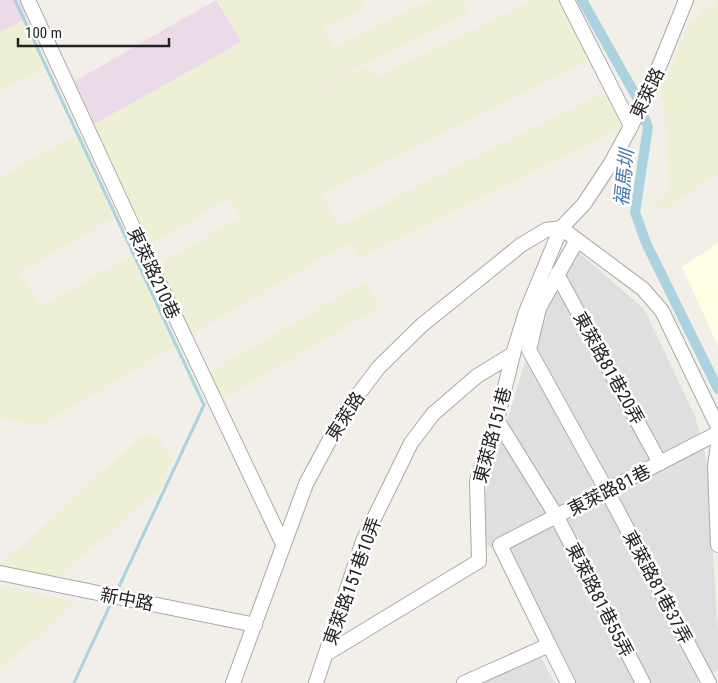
<svg xmlns="http://www.w3.org/2000/svg" width="718" height="683" font-family="'Roboto Condensed','Noto Sans TC',sans-serif">
  <rect width="100%" height="100%" fill="#f2efe9"/>
  <g fill="#e0dfdf">
    <polygon points="576,250 644,309 695,416 707,462 718,631 718,669 696,683 571,683 503,551 484,545 485,493 550,280"/>
    <polygon points="541,657 555,683 470,683"/>
  </g>
  <g fill="#ebdbe8">
    <polygon points="0,0 21,0 28,17 0,33"/>
    <polygon points="216,0 242,42 93,125 73,82"/>
  </g>
  <polygon fill="#ffffe5" points="718,243 718,346 682,267"/>
  <g fill="#eef0d5">
    <polygon points="218,0 362,0 365,9 324,28 334,47 432,0 463,0 469,13 300,96 368,66 376,77 535,0 560,0 592,59 321,194 340,226 608,91 615,99 609,103 612,111 618,108 621,122 613,132 360,258 349,243 190,335 159,264 241,217 230,198 150,245 93,125 241,42"/>
    <polygon points="714,0 718,0 718,173 661,212 656,204 670,190 663,97 659,95 691,19 696,21 703,10 716,4"/>
    <polygon points="28,17 44,62 41,71 0,91 0,33"/>
    <polygon points="77,134 117,216 19,273 41,306 133,255 175,346 41,425 0,419 0,177"/>
    <polygon points="366,281 380,307 221,400 207,374"/>
    <polygon points="144,434 156,435 174,459 165,475 169,482 55,580 0,569 0,565"/>
    <polygon points="0,585 77,602 0,669"/>
  </g>
  <g fill="none" stroke-linecap="round" stroke-linejoin="round">
    <g stroke="#aad3df" stroke-width="3">
      <polyline points="15,0 204,405 116,593"/>
      <polyline points="74,683 112,601"/>
    </g>
    <polyline stroke="#aad3df" stroke-width="10" points="582,0 636,96 648,127 635,212 646,243 718,389"/>
    <g stroke="#a9a9a9" stroke-width="16">
      <g id="minor">
        <polyline points="28,0 144,251 283,544"/>
        <polyline points="567,0 631,126"/>
        <polyline points="561,228 643,289 662,311 718,427"/>
        <polyline points="577,240 539,308 529,350 607,491 709,683"/>
        <polyline points="557,274 660,463"/>
        <polyline points="497,420 557,517 643,683"/>
        <polyline points="718,445 715,466 718,545"/>
        <polyline points="0,573 255,625"/>
        <polyline points="549,645 500,545 718,433"/>
        <polyline points="326,654 479,561 477,481 497,420 513,354 526,312 561,228"/>
        <polyline points="233,683 306,484 344,413 379,367 422,325 521,245 546,230 561,228 584,204 611,163 631,126 661,62 686,0"/>
        <polyline points="316,683 363,541 411,443 433,414 477,376 513,354"/>
        <polyline points="464,683 549,645 568,683"/>
      </g>
    </g>
    <use href="#minor" stroke="#fff" stroke-width="14"/>
  </g>
  <g text-anchor="middle" dominant-baseline="central" stroke-width="5" stroke-linejoin="round" paint-order="stroke">
    <g font-size="18" fill="#222" stroke="#fff">
      <text transform="translate(647 93) rotate(-64)">東萊路</text>
      <text transform="translate(154 273) rotate(65)">東萊路210巷</text>
      <text transform="translate(609 368) rotate(61)">東萊路81巷20弄</text>
      <text transform="translate(345 416) rotate(-57)">東萊路</text>
      <text transform="translate(492 435) rotate(-75)">東萊路151巷</text>
      <text transform="translate(609 490) rotate(-27)">東萊路81巷</text>
      <text transform="translate(352 581) rotate(-70)">東萊路151巷10弄</text>
      <text transform="translate(658 587) rotate(62)">東萊路81巷37弄</text>
      <text transform="translate(127 599) rotate(11)">新中路</text>
      <text transform="translate(600 600) rotate(63)">東萊路81巷55弄</text>
    </g>
    <g font-size="19" font-style="italic" fill="#4a7aab" stroke="#fff">
      <text transform="translate(624 178) rotate(-84)">福馬圳</text>
    </g>
  </g>
  <path d="M18 38v8h151v-8" fill="none" stroke="#222222" stroke-width="2.5"/>
  <text x="25" y="38" font-size="15" fill="#222222" stroke="#ffffff" stroke-width="4" paint-order="stroke">100 m</text>
</svg>
